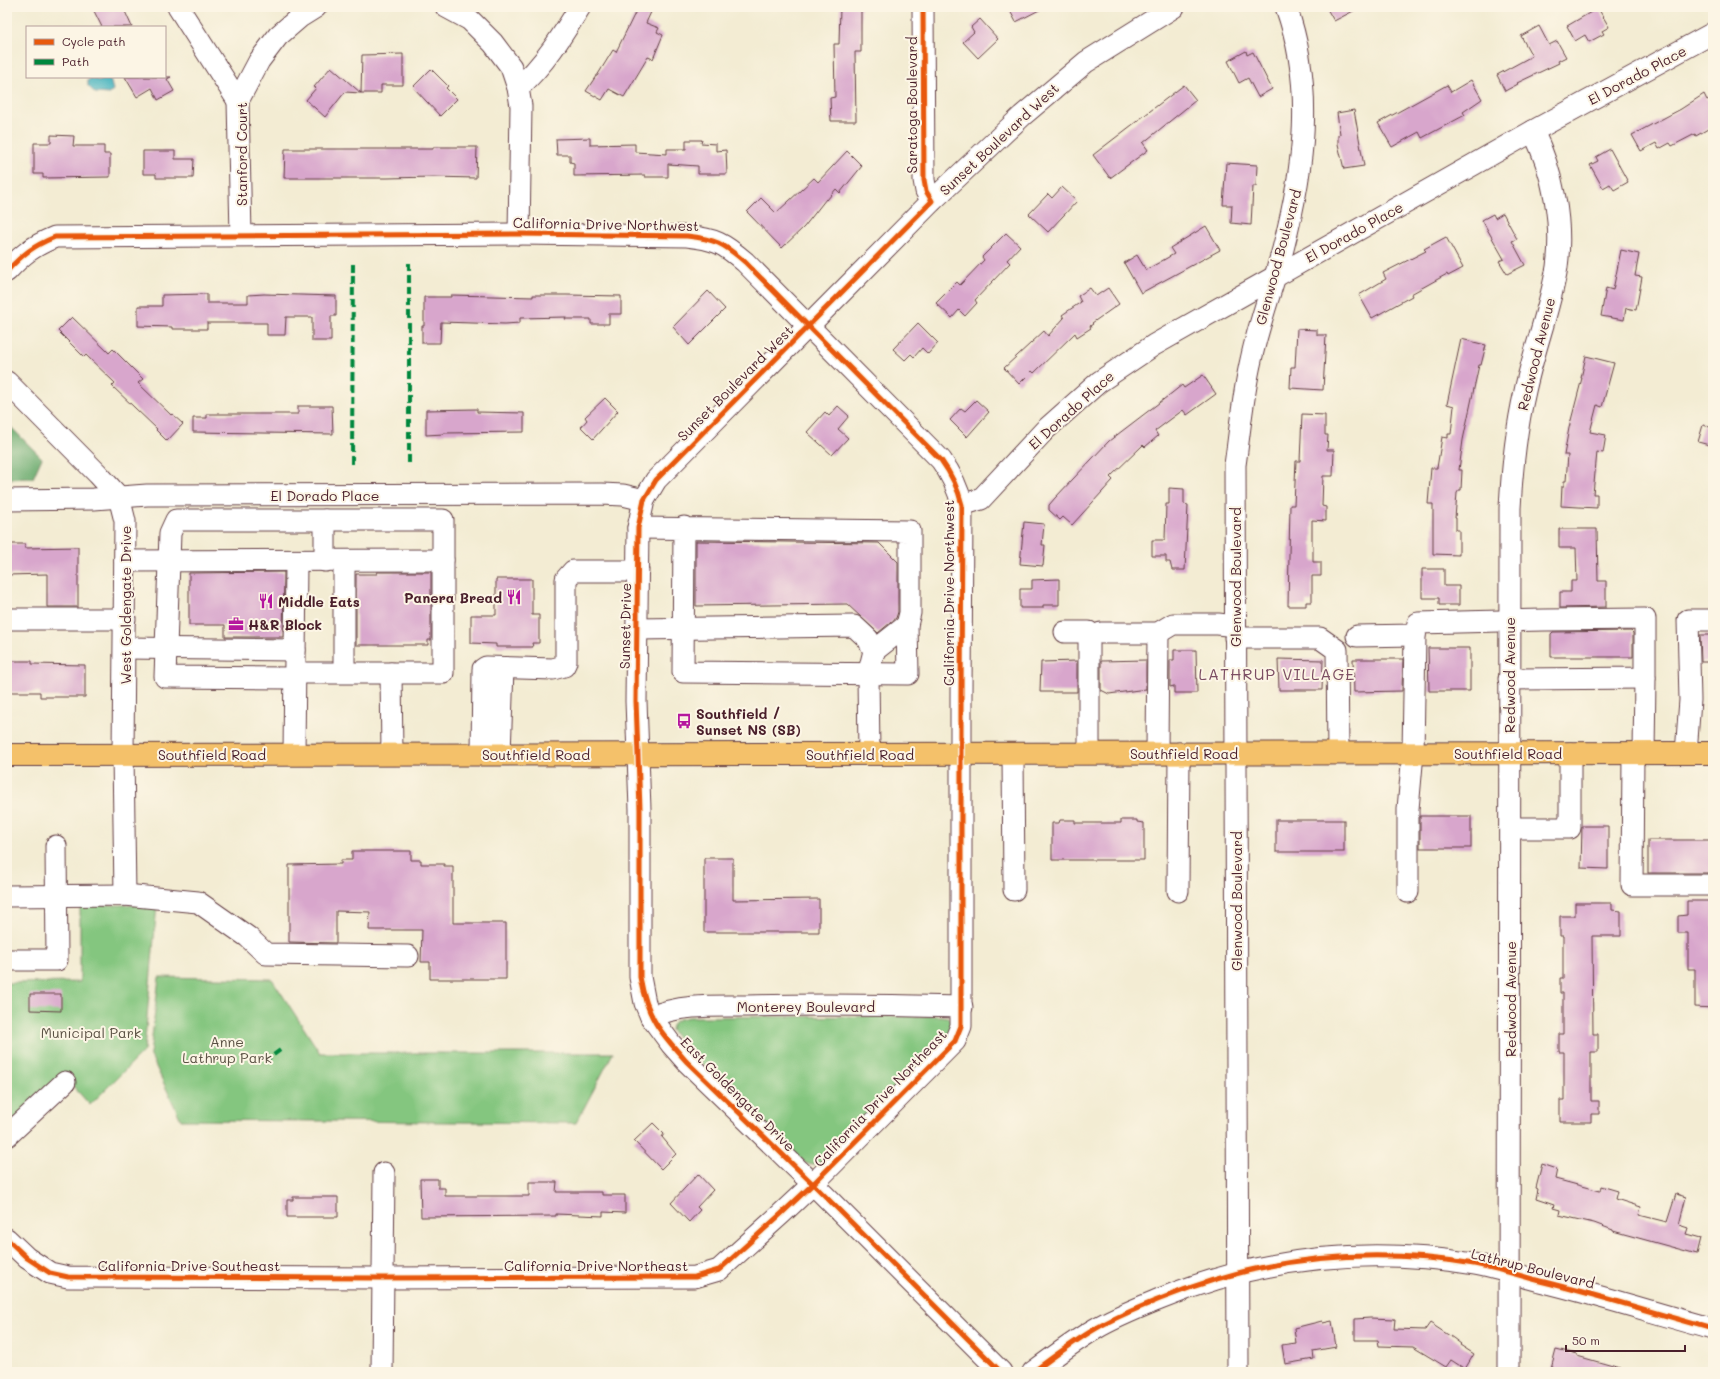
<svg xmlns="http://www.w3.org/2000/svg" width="1720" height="1379" font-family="Mali,sans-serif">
  <rect width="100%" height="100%" fill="#fcf5e5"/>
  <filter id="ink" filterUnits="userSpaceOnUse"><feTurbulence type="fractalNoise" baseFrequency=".025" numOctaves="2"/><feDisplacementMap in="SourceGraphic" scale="8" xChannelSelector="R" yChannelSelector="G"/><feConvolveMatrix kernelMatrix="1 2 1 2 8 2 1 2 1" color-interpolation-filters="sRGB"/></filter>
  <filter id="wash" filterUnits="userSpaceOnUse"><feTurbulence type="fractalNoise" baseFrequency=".012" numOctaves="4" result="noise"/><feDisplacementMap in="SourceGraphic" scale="16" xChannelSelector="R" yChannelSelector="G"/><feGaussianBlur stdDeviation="0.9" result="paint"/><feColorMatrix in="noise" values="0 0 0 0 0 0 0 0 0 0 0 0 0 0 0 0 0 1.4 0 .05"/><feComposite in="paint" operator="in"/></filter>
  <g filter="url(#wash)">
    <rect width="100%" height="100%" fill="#f3ecd3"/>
    <g fill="#84c67f" stroke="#677255">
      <polygon points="80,905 157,905 144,1051 90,1105 63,1075 7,1127 7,983 80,982"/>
      <polygon points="159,977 272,979 320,1053 613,1053 576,1123 181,1120 150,1054"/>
      <path d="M941 1016 948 1017 952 1020V1031L823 1162 811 1165 805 1163 728 1092 671 1030C672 1019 680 1019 689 1017Z"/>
    </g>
    <polygon fill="#6bab6e" stroke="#5a654c" points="7,423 42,458 33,478 7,479"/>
    <polygon fill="#45b3bf" stroke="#486975" points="106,77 110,79 113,90 109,94 95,93 88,86 88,80 91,78 100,81"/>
    <g id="blocks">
      <g fill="#d8a6cc">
        <polygon points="92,7 123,7 132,27 102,27"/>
        <polygon points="638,7 642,7 651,12 646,23 659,28 657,32 663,35 653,59 648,57 624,97 609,89 602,100 586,91 596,76 597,76 613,50 616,52"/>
        <polygon points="840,7 861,7 861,52 855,52 856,121 831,121 830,98 835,97 834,44 839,44"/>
        <polygon points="1008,7 1045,7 1016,22"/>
        <polygon points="1326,7 1361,7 1334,21"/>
        <polygon points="1598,8 1609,27 1602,31 1604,34 1589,42 1585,35 1575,41 1567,26"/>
        <polygon points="980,19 998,39 978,58 963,42 974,32 971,27"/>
        <polygon points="1539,26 1549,45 1557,41 1566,57 1558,61 1559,63 1517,83 1518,84 1505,91 1497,75 1532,56 1521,36"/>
        <polygon points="1246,51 1247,55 1253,52 1272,89 1258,97 1248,78 1239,83 1228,61"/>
        <polygon points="403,54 403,85 381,85 381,93 361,93 362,55"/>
        <polygon points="331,67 361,93 345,92 325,117 306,100 316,88 314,87"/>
        <polygon points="431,69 448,86 446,88 457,99 440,116 413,87"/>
        <polygon points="125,77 171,77 167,79 174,91 158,100 152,88 137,97"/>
        <polygon points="1471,80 1482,99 1463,112 1465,115 1422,138 1419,132 1392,147 1378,123 1447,85 1451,92"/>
        <polygon points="1184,85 1196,100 1143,143 1148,150 1110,178 1093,155"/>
        <polygon points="1704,94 1707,100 1713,97 1713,126 1696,136 1695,134 1672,146 1670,143 1659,149 1656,143 1641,151 1632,135 1681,109"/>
        <polygon points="1354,110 1364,166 1344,169 1338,144 1338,135 1340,134 1337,113"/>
        <polygon points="51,135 74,136 73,146 104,146 104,154 110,154 110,177 43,178 43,174 34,174 34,143 51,143"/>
        <polygon points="590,138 590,145 635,144 635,152 667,154 667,149 686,149 686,140 702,140 701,143 716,144 716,151 726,150 727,174 698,174 698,166 668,164 668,177 645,177 645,175 574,176 574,163 570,162 570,155 557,155 556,139"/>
        <polygon points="433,147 477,147 476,178 433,177 387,178 284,178 285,149 433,149"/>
        <polygon points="1610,149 1628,182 1614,190 1610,184 1603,188 1590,165 1598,161 1596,157"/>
        <polygon points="143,151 175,151 175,159 194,159 193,178 156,178 156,174 143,174"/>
        <polygon points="847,151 862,166 840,193 836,189 827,200 826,199 804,227 782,248 747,212 761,198 776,213 814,178 818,182"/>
        <polygon points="1226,163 1257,165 1256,186 1253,186 1251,225 1231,223 1232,205 1223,205"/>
        <polygon points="1062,187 1077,201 1048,232 1029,214 1048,194 1052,198"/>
        <polygon points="1503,213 1517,239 1512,241 1525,265 1507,274 1499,261 1504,259 1482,220 1493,214 1495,218"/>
        <polygon points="1206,226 1220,250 1141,293 1124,263 1137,255 1146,270 1174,254 1170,248"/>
        <polygon points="1006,233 1020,246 1007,260 1010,263 975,300 977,303 965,316 959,310 952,318 936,303 957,282 960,285 984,260 982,257"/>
        <polygon points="1446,237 1463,268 1448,276 1447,274 1411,294 1412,296 1372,318 1359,295 1386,279 1383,273 1426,251 1424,249"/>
        <polygon points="1621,250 1639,254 1635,276 1642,277 1636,310 1626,308 1624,320 1601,316 1606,288 1613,290"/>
        <polygon points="1090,288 1096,296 1108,288 1119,304 1092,323 1093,324 1090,326 1091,328 1077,337 1075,333 1034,373 1032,371 1019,384 1004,368 1044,331 1048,336 1064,318 1062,315 1081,302 1078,296"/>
        <polygon points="708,291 725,309 689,345 673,327"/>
        <polygon points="207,294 207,303 248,303 248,295 264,294 336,296 336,316 331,316 331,341 312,341 312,317 286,317 285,335 267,335 267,323 207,323 207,329 172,329 172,327 138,326 138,306 162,306 162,295"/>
        <polygon points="451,295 533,297 533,295 567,295 621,296 621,314 609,314 609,324 591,324 591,319 565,319 566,317 520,318 520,323 505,324 441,322 440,343 422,343 422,326 424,326 424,297 451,297"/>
        <polygon points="72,317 109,353 113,349 143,379 138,383 171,415 172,414 183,424 167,441 156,430 157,429 112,386 115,383 86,355 84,357 58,331"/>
        <polygon points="918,323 938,343 928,354 922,348 914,357 911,354 905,360 893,349"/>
        <polygon points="1297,329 1317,330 1317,335 1326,335 1323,390 1290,388 1291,367 1295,367"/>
        <polygon points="1461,339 1486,345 1481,365 1479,365 1463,440 1459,470 1462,470 1461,490 1459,490 1457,493 1455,518 1456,518 1456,530 1459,530 1459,555 1433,554 1433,504 1428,504 1431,468 1437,468 1442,437 1448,438 1448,434 1451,434 1454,406 1447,404"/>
        <polygon points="1586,356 1614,363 1602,407 1597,405 1590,432 1606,435 1603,453 1597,452 1593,494 1597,494 1597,508 1561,506 1562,486 1564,486 1564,481 1566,481 1568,455 1564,455 1569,428 1582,378 1581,378"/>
        <polygon points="1203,375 1216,394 1187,415 1183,410 1155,431 1158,436 1145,447 1143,445 1110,477 1113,480 1072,525 1063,517 1060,520 1049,510 1049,505 1055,498 1109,441 1172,393 1182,385 1184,388"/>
        <polygon points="605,398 618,411 593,439 581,427 587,420 585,417"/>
        <polygon points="976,400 989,412 967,437 950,420 961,408 965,411"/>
        <polygon points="298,406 332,406 333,434 193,432 193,418 207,418 207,414 298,414"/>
        <polygon points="838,406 849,416 838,429 848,438 832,455 807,432 825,412 829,416"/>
        <polygon points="477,409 477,412 524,413 524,432 444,433 444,434 426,435 426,410"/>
        <polygon points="1302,414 1325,415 1325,435 1328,435 1327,450 1334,450 1333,476 1323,476 1322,506 1326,507 1326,521 1312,520 1312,545 1313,545 1313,562 1321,562 1321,576 1312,576 1312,602 1306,602 1306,606 1288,606 1290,505 1294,505 1296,461 1300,461"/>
        <polygon points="1703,425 1713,428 1713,446 1698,442"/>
        <polygon points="1169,488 1184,489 1184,504 1188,505 1185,570 1172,570 1170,562 1166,562 1166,556 1152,556 1152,540 1165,540 1166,504 1169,504"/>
        <polygon points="1024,522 1044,524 1042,545 1045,545 1043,566 1020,564"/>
        <polygon points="1559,529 1597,529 1598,581 1606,581 1606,607 1560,608 1560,592 1571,592 1571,581 1577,581 1576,548 1559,548"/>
        <polygon points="696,541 879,543 898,562 898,612 896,618 878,633 847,604 696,606"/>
        <polygon points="7,544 25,544 25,548 78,547 78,607 47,607 47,574 7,575"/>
        <polygon points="1422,569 1444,569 1444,586 1459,586 1459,605 1439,605 1439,598 1422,598"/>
        <polygon points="284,572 283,637 225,637 225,625 189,625 189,573"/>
        <polygon points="377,572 431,572 431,640 428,640 428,645 356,645 356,574 377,574"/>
        <polygon points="496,579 532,579 532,615 539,615 539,643 532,643 533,647 496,647 496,644 471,643 471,615 496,615"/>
        <polygon points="1059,579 1059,605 1043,605 1043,608 1020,608 1020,589 1032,589 1032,580"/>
        <polygon points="1631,631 1633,633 1633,657 1551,657 1551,634 1553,632"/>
        <polygon points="1700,635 1713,635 1713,662 1701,662"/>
        <polygon points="1428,648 1470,648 1470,691 1429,691"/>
        <polygon points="1174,650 1196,650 1197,693 1174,693 1174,686 1170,687 1170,660 1174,660"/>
        <polygon points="1278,659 1323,660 1322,690 1279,690"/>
        <polygon points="1353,659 1403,659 1402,691 1354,692"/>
        <polygon points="1146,660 1146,689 1109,694 1101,690 1101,661"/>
        <polygon points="7,661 32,661 32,664 85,665 85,697 40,697 40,692 7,692"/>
        <polygon points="1077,661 1077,692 1040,692 1041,662"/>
        <rect x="1420" y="816" width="51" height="32"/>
        <polygon points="1060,820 1075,820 1075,823 1121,823 1121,820 1137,820 1137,822 1144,823 1144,860 1052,860 1052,823 1059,823"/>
        <rect x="1276" y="820" width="68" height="32"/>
        <polygon points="1582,826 1608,826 1608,869 1581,868"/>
        <rect x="1648" y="840" width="65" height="33"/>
        <polygon points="352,851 411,851 411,860 421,860 421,864 444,864 444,866 453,866 453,923 506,923 506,979 430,979 430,962 421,962 422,930 369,930 370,912 336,911 336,943 289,942 289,865 341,864 341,860 352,860"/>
        <polygon points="704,858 733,858 733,900 819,899 819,932 704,932"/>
        <polygon points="1687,901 1713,901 1713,1008 1695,1007 1695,969 1688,969 1688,933 1678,933 1678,916 1687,915"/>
        <polygon points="1575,903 1612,903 1612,910 1621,911 1621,936 1592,936 1593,1034 1598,1034 1598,1052 1591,1052 1591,1101 1599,1101 1599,1114 1591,1114 1591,1122 1560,1122 1560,1100 1564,1100 1564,1052 1559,1052 1559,1034 1563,1034 1563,993 1560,993 1560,978 1563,978 1563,936 1560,936 1560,916 1575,916"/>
        <polygon points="30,994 61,994 61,1011 30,1010"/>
        <polygon points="653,1123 664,1134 662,1137 676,1154 661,1169 634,1141"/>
        <polygon points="1542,1164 1557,1169 1555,1179 1600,1191 1601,1186 1618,1191 1616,1199 1641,1207 1639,1215 1667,1222 1676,1194 1686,1197 1679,1225 1688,1228 1686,1234 1701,1238 1697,1254 1613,1231 1613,1230 1594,1223 1559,1215 1560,1210 1553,1208 1554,1205 1536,1199 1538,1189 1536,1188"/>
        <polygon points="698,1174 713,1190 697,1207 700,1210 689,1222 671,1203"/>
        <polygon points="420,1179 438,1179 438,1188 445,1188 445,1196 529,1196 529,1182 557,1182 556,1192 602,1192 602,1195 625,1195 625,1213 603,1212 603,1216 556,1214 556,1216 421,1217"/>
        <polygon points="293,1197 338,1197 338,1217 287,1217 287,1200 293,1200"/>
        <polygon points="1370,1318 1395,1319 1394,1329 1425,1330 1430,1323 1453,1338 1461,1344 1460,1345 1474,1354 1465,1369 1451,1360 1446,1367 1413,1347 1379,1346 1378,1340 1355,1340 1355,1319"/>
        <polygon points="1322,1321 1323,1323 1332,1321 1336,1347 1313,1351 1314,1359 1285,1364 1282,1345 1296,1343 1294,1328"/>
        <polygon points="1556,1349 1577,1354 1577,1356 1620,1368 1619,1372 1550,1372"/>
      </g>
    </g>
  </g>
  <g filter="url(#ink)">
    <use href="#blocks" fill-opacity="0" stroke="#633e44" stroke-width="1"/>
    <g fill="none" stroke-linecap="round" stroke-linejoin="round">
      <g stroke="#633e44" stroke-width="23">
        <g id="minor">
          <polyline points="178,7 238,101"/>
          <polyline points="446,7 470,20 493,43 511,67 518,88 521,106 519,234"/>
          <polyline points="923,7 924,180 926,191 932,201"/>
          <path d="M518 88C544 65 562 36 580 7"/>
          <polyline points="241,235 238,101 259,61 278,36 300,17 316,7"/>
          <path d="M7 271C23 254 33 246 55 237L519 234 687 236C715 239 723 243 745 262L941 460C952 475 958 488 962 505L961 695V1026L955 1041 813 1184 781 1214 719 1270 695 1277 383 1278 68 1277 50 1273 27 1258 7 1239"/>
          <polyline points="7,382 98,474 119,497 125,521 123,754 125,895"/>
          <polyline points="7,500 94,499 147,495 602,494 623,495 644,500"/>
          <polyline points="962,505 981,499 1045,430 1099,382 1154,345 1533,131 1713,33"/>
          <polyline points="325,520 325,561"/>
          <polyline points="638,528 910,531 910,613 907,625 908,674 683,672 684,527"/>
          <polyline points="125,561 443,560"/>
          <polyline points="7,619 125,619"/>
          <polyline points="637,629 854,626 868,639 874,651"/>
          <polyline points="1065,632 1089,632 1089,753"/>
          <polyline points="1101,633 1158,633 1173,624 1218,624 1235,626"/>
          <polyline points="1357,636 1415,635 1418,623 1544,620 1645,619 1645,678 1509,679"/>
          <polyline points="1235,638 1320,638 1337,650 1338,753"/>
          <polyline points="125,648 295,650"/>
          <polyline points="344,672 344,561"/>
          <polyline points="295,673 443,673 443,520 176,520 170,533 165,677 295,678"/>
          <polyline points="391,673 392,754"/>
          <polyline points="869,753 868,675 874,651 907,625"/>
          <polyline points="1157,753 1158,633"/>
          <polyline points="1633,753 1632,885 1713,885"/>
          <polyline points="1644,753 1645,678"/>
          <polyline points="1686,753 1690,700 1688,620 1713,620"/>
          <polyline points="294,754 296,562"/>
          <polyline points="482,754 483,669 486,667 553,669 564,666 566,662 566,579 573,571 638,571"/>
          <polyline points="500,754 503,668"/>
          <polyline points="1013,754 1014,890"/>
          <polyline points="1510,828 1570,828 1570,753"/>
          <polyline points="1178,891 1179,753"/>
          <polyline points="1408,892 1408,809 1413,753 1415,635"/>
          <polyline points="7,896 125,895 198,902 248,937 266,954 408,956"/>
          <polyline points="7,960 57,960 56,846"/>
          <path d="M651 1017C680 1004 716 1006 747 1006 819 1004 890 1005 962 1007"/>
          <polyline points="7,1136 65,1082"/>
          <polyline points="382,1372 384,1173"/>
          <polyline points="1001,1372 813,1184 687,1062 671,1044 651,1017 645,1003 640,977 640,809 636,701 638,528 644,500 656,480 932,201 1022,116 1086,62 1174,7"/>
          <path d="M1033 1372C1053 1357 1073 1342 1095 1329 1115 1317 1138 1308 1160 1299 1262 1257 1365 1246 1474 1264 1496 1268 1518 1275 1540 1281 1598 1295 1655 1313 1713 1329"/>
          <path d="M1238 1372 1235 465C1240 430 1243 394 1251 360 1259 322 1273 286 1283 249 1304 168 1315 88 1286 7"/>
          <path d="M1509 1372 1510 508C1512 468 1516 430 1525 391 1534 349 1550 309 1557 267 1563 221 1553 172 1533 131"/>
        </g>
      </g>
      <g stroke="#633e44" stroke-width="24">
        <polyline id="major" points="7,755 1713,753"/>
      </g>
      <use href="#minor" stroke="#fff" stroke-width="21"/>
      <use href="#major" stroke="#f4c16a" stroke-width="22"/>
      <g stroke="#00873e" stroke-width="4" stroke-dasharray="8 4" stroke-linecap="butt">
        <polyline points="409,263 409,463"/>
        <polyline points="352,464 353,263"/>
        <polyline points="264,1062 283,1048"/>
      </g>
      <g stroke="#fcf5e5" stroke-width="8">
        <g id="cycleway">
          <path d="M923 7 924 180 926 191 932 201 656 480 644 500 638 528 636 701 640 809V977C647 1018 660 1032 687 1062L813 1184 1001 1372"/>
          <path d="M7 271C23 254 33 246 55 237L519 234 687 236C715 239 723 243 745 262L941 460C952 475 958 488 962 505L961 695V1026L955 1041 813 1184 781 1214 719 1270 695 1277 383 1278 68 1277 50 1273 27 1258 7 1239"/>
          <path d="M1033 1372C1053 1357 1073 1342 1095 1329 1115 1317 1138 1308 1160 1299 1262 1257 1365 1246 1474 1264 1496 1268 1518 1275 1540 1281 1598 1295 1655 1313 1713 1329"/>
        </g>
      </g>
      <use href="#cycleway" stroke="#e8590c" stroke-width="5"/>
    </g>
  </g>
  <defs>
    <g id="restaurant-bare" transform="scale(1.2)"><path d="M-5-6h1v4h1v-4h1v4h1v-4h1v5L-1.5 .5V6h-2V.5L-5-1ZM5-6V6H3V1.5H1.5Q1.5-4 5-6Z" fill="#b5179e" stroke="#fcf5e5" stroke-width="2.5" paint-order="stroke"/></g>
    <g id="office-bare" transform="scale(1.2)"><path d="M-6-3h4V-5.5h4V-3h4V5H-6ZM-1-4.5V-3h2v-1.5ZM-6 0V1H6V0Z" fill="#b5179e" stroke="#fcf5e5" stroke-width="2.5" paint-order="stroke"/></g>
    <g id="bus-bare" transform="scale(1.2)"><path d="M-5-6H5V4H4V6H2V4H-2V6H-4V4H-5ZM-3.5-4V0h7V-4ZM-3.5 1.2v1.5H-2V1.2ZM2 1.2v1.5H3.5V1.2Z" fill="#b5179e" stroke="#fcf5e5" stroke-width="2.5" paint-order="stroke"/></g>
  </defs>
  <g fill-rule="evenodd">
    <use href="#restaurant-bare" x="514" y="597"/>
    <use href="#restaurant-bare" x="266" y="601"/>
    <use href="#office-bare" x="236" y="624"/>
    <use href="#bus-bare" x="684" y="721"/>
  </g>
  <g text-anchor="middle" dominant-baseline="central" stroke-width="4" stroke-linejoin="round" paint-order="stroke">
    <g font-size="14" fill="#4a1f2b" stroke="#fcf5e5">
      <text transform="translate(1637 75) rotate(-28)">El Dorado Place</text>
      <text transform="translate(911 105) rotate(-90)">Saratoga Boulevard</text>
      <text transform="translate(999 139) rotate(-43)">Sunset Boulevard West</text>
      <text transform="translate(241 154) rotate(-90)">Stanford Court</text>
      <text transform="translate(606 224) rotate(1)">California Drive Northwest</text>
      <text transform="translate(1354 232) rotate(-29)">El Dorado Place</text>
      <text transform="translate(1278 257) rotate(-75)">Glenwood Boulevard</text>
      <text transform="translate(1536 354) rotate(-76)">Redwood Avenue</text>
      <text transform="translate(735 383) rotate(-45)">Sunset Boulevard West</text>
      <text transform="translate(1071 410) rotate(-42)">El Dorado Place</text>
      <text x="325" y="495">El Dorado Place</text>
      <text transform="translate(1235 577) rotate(-90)">Glenwood Boulevard</text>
      <text transform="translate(948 593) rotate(-90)">California Drive Northwest</text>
      <text transform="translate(125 605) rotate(-90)">West Goldengate Drive</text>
      <text transform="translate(625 626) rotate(-89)">Sunset Drive</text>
      <text transform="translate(1509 675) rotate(-90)">Redwood Avenue</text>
      <text x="1184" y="753">Southfield Road</text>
      <text x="1508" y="753">Southfield Road</text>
      <text x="212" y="754">Southfield Road</text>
      <text x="536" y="754">Southfield Road</text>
      <text x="860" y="754">Southfield Road</text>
      <text transform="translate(1236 901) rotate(-90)">Glenwood Boulevard</text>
      <text transform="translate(1510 999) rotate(-90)">Redwood Avenue</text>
      <text x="806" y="1006">Monterey Boulevard</text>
      <text transform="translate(738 1094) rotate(45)">East Goldengate Drive</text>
      <text transform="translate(880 1098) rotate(-46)">California Drive Northeast</text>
      <text x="189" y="1265">California Drive Southeast</text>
      <text x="596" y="1265">California Drive Northeast</text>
      <text transform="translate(1533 1268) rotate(14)">Lathrup Boulevard</text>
    </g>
    <g font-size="14" font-weight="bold" fill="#4a1f2b" stroke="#fcf5e5" text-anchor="start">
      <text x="502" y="597" text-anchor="end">Panera Bread</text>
      <text x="278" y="601">Middle Eats</text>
      <text x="248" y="624">H&amp;R Block</text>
      <text x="696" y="713">Southfield /<tspan x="696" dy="16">Sunset NS (SB)</tspan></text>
    </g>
    <g font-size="14" fill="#5b5144" stroke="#fcf5e5">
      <text x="91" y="1032">Municipal Park</text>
      <text x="227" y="1041">Anne<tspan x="227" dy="16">Lathrup Park</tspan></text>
    </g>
    <g font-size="16" letter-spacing="1" fill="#7c4e63" stroke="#fcf5e5">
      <text x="1277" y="673">LATHRUP VILLAGE</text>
    </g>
  </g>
  <rect width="1720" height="1379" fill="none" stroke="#fcf5e5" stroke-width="24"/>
  <rect x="26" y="26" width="140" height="52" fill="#fcf5e5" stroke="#b59f9b"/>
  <rect x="34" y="39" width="20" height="6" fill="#e8590c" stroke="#b59f9b"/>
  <text x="62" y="46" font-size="12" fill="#4a1f2b">Cycle path</text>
  <rect x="34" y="59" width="20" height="6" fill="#00873e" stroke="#b59f9b"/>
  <text x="62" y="66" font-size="12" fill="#4a1f2b">Path</text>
  <path d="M1566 1345v6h119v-6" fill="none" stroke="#4a1f2b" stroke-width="2"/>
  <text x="1572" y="1345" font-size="12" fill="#4a1f2b" stroke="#fcf5e5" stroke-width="3" paint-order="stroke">50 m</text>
</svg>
